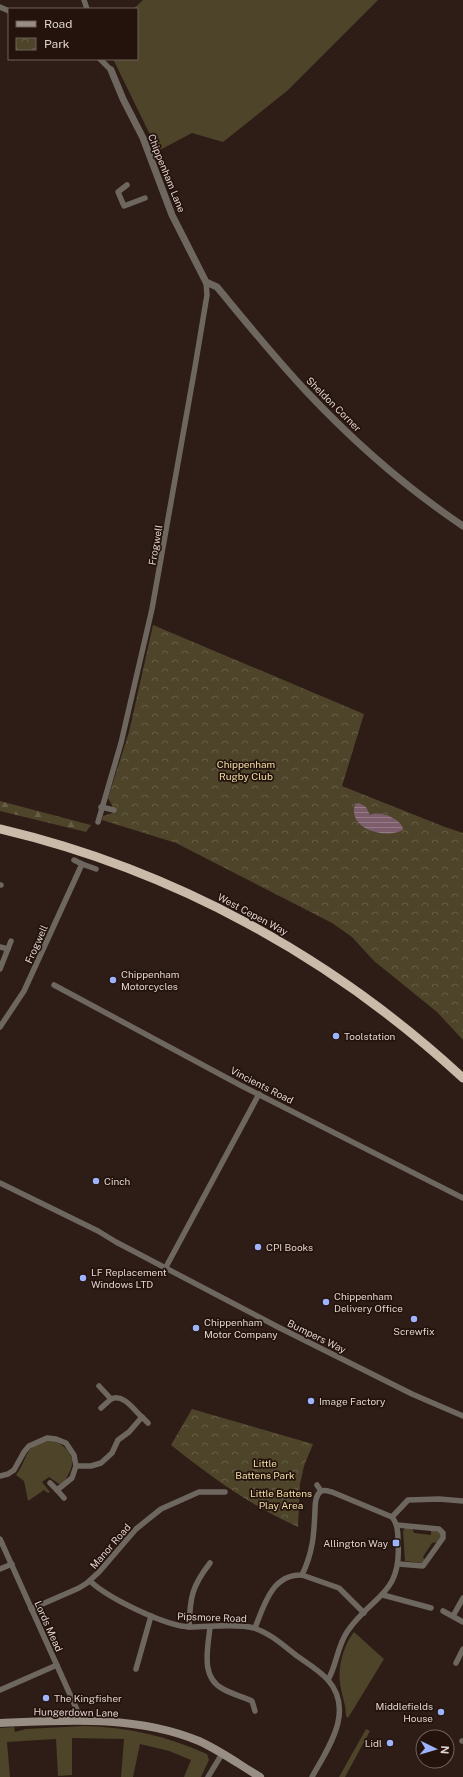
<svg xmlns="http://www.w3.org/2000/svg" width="463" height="1777" font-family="'Public Sans',sans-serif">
  <defs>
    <pattern id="forest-firs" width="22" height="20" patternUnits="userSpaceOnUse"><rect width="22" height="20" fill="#4d4429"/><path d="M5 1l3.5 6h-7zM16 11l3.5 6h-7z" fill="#665e47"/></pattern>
    <pattern id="park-crowns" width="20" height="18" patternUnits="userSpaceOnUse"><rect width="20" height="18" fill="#4d4429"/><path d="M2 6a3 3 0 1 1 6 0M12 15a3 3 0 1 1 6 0" fill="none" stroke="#665e47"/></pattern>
    <pattern id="water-rules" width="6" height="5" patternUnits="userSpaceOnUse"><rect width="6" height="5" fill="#7d5d6c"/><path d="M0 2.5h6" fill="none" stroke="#957b86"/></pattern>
  </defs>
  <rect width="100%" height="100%" fill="#2e1c16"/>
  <g fill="#4d4429">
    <polygon points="143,0 378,0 287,91 223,142 192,133 158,151 113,59 137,59 137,9 133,9"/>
    <path d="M52 1440C66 1445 78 1458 69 1473 67 1478 64 1482 59 1484L49 1477 42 1482 50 1492 48 1493 44 1490 28 1501 24 1481 16 1475C30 1456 23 1444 52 1440Z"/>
    <polygon points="406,1527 412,1528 414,1533 431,1535 431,1530 439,1532 441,1535 438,1542 432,1543 423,1557 425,1560 422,1563 405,1561 403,1531"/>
    <path d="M354 1632 384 1659 348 1718 346 1716C346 1704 341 1694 340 1682 338 1666 344 1644 354 1632Z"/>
    <path d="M84 1726C128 1727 167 1736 207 1754L209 1760 201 1777H184L191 1760 169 1751 140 1744 133 1777H121L124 1739 72 1738V1775L58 1776 56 1739 7 1742 10 1777H0V1728L14 1727 15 1732 26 1729Z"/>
    <polygon points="366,1729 370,1731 345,1777 339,1777"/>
  </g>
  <polygon fill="url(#forest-firs)" points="0,801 87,824 91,825 86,832 0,811"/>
  <g fill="url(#park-crowns)">
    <polygon points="153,625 364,714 342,786 445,827 463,833 463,1040 437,1012 374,961 352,937 332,923 176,843 102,820 103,816 112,813 113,807 108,798 129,732"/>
    <path d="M192 1409 313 1444 304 1466 300 1484 298 1527C251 1506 211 1477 171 1445Z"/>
  </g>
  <path fill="url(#water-rules)" d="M359 803 366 807 370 815C378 810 403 819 403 830 386 839 347 830 355 804Z"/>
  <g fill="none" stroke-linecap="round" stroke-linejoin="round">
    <g stroke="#6e6760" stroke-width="5.5">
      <polyline points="84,0 87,9"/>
      <polyline points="0,7 9,11"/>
      <polyline points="100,59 111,70"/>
      <polyline points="127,185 118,192 124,206 145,198"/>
      <polyline points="101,807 114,810"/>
      <polyline points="98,822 121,743 152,609 195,367 207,295 206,282"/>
      <polyline points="74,860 82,864"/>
      <polyline points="0,885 1,885"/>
      <polyline points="0,947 8,949"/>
      <polyline points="0,969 11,941"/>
      <polyline points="54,985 240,1085 463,1198"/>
      <polyline points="0,1027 24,991 82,864 96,869"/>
      <polyline points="0,1183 98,1231 116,1242 278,1327 412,1394 463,1416"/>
      <polyline points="166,1267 259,1094"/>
      <polyline points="101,1408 111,1399"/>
      <polyline points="142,1417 148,1423"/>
      <path d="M0 1476 8 1474 14 1470 24 1452 29 1446 47 1438 56 1439 66 1443 74 1455 76 1466H91L101 1463 112 1453 118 1440 129 1432 142 1417C134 1410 123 1393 111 1399L99 1386"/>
      <polyline points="50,1483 57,1490"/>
      <polyline points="317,1485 321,1491"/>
      <polyline points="64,1498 57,1490 72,1478 76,1466"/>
      <polyline points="392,1517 408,1500 439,1499 463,1501"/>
      <polyline points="397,1525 439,1529 443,1533 443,1538 423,1566 399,1564"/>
      <polyline points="0,1539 82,1721"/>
      <polyline points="0,1569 12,1564"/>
      <polyline points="302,1575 339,1588 364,1613"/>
      <path d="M90 1581C108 1598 165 1626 190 1627 210 1627 236 1623 254 1628 270 1633 284 1646 297 1656 307 1663 319 1670 328 1680 355 1711 328 1748 312 1777"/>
      <polyline points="383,1595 431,1608"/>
      <polyline points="31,1609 79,1588 87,1583 99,1572 136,1529 161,1509 199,1492 225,1492"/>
      <polyline points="443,1611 463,1622"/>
      <polyline points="453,1616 463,1598"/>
      <path d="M189 1627C190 1597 192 1586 210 1563"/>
      <path d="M210 1627C208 1648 200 1677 223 1689 232 1694 243 1697 252 1701L255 1711"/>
      <path d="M255 1628C264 1605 272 1574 302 1575 313 1552 314 1535 315 1510 315 1505 315 1496 320 1492 323 1489 328 1491 332 1492L392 1517C398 1524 398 1534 398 1543 402 1595 371 1596 347 1632 337 1647 337 1664 328 1680"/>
      <polyline points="456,1663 463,1649"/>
      <polyline points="136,1669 151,1616"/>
      <polyline points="0,1690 57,1665"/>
      <polyline points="462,1741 463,1741"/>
      <polyline points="208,1777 222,1754"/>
    </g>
    <path stroke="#6e6760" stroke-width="7" d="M111 70 123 99 143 138 172 215 206 282 217 287C246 322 275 358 306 391 354 442 405 487 463 526"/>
    <path stroke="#998e83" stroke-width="8" d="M0 1723C66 1720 137 1715 199 1741 221 1751 240 1765 260 1777"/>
    <path stroke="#cabaaa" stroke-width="9" d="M0 829C174 870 332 957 463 1078"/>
  </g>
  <g fill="#9db4fd" stroke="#24130d" stroke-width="1.5">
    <circle cx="113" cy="980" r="4"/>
    <circle cx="336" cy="1036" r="4"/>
    <circle cx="96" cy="1181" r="4"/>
    <circle cx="258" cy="1247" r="4"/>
    <circle cx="83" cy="1278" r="4"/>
    <circle cx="326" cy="1302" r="4"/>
    <circle cx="414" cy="1319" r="4"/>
    <circle cx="196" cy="1328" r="4"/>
    <circle cx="311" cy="1401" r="4"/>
    <rect x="392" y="1539" width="8" height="8" rx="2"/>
    <circle cx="46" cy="1698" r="4"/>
    <circle cx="441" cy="1712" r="4"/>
    <circle cx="390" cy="1743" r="4"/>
  </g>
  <g text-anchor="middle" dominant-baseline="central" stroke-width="3.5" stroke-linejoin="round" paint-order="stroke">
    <g font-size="10" fill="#dfd3ce" stroke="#24130d">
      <text transform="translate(167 173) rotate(68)">Chippenham Lane</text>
      <text transform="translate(334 404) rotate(45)">Sheldon Corner</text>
      <text transform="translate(155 545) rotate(-80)">Frogwell</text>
      <text transform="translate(253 914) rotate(28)">West Cepen Way</text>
      <text transform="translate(36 944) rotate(-66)">Frogwell</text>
      <text transform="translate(262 1085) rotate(27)">Vincients Road</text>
      <text transform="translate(317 1336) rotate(26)">Bumpers Way</text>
      <text transform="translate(110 1546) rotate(-49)">Manor Road</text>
      <text transform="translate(212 1617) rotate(2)">Pipsmore Road</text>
      <text transform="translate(49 1626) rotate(66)">Lords Mead</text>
      <text transform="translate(76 1712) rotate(1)">Hungerdown Lane</text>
    </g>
    <g font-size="10" fill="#f0dea4" stroke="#24130d">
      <text x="246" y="764">Chippenham<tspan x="246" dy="12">Rugby Club</tspan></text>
      <text x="265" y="1463">Little<tspan x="265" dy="12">Battens Park</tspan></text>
      <text x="281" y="1493">Little Battens<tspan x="281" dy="12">Play Area</tspan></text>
    </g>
    <g font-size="10" fill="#dfd3ce" stroke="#24130d" text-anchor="start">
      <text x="121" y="974">Chippenham<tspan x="121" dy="12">Motorcycles</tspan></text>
      <text x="344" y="1036">Toolstation</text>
      <text x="104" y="1181">Cinch</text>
      <text x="266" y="1247">CPI Books</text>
      <text x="91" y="1272">LF Replacement<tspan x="91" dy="12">Windows LTD</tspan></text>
      <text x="334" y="1296">Chippenham<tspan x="334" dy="12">Delivery Office</tspan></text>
      <text x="204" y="1322">Chippenham<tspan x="204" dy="12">Motor Company</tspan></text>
      <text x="414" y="1331" text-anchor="middle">Screwfix</text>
      <text x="319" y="1401">Image Factory</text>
      <text x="388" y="1543" text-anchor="end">Allington Way</text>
      <text x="54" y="1698">The Kingfisher</text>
      <text x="433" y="1706" text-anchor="end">Middlefields<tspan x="433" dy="12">House</tspan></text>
      <text x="382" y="1743" text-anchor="end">Lidl</text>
    </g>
  </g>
  <rect x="8" y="8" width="130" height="52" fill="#24130d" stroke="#6f605a"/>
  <rect x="16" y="21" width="20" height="6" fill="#998e83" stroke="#6f605a"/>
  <text x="44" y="28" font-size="12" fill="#dfd3ce">Road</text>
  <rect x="16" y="38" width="20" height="12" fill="url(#park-crowns)" stroke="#6f605a"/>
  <text x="44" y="48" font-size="12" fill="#dfd3ce">Park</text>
  <g transform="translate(435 1749) rotate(95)"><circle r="19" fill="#24130d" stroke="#6f605a"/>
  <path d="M0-3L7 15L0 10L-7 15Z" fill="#9db4fd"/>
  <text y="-6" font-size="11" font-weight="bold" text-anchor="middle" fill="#dfd3ce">N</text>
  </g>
</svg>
